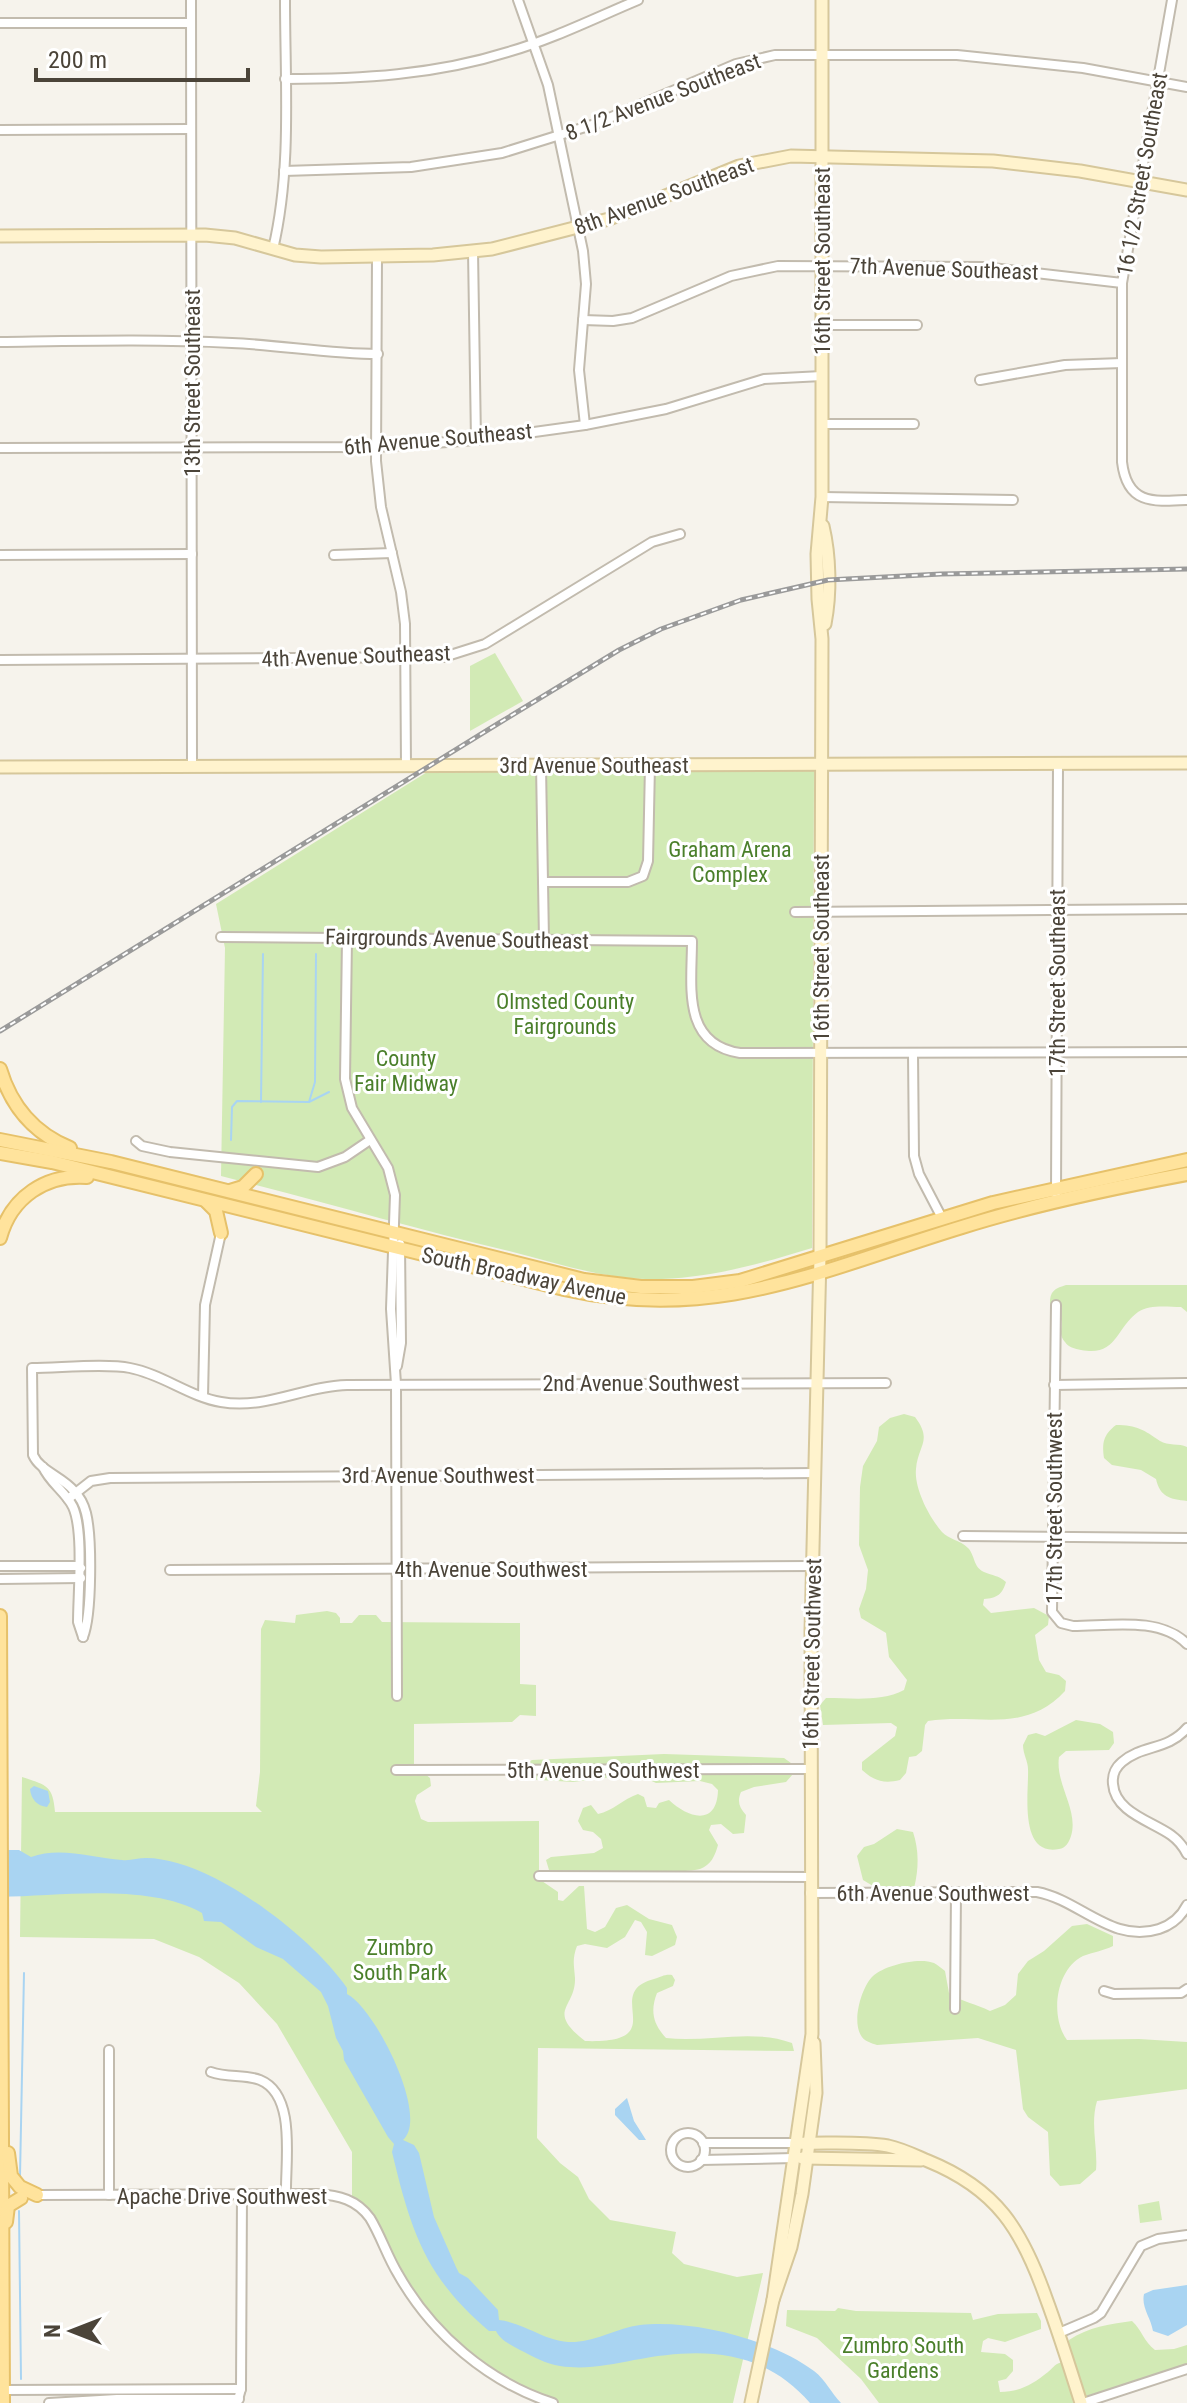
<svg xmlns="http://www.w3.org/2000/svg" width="1187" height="2403" font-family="'Roboto Condensed',sans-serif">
  <rect width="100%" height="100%" fill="#f6f3ec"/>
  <g fill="#d2eab5">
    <polygon points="495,653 523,701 470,731 470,666"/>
    <path d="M432 769 814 770 812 1248C757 1265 704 1280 646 1279 600 1278 553 1262 509 1251 412 1228 317 1200 221 1176L225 948 216 904Z"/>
    <path d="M1066 1285H1187V1312L1181 1307C1168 1307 1150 1304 1138 1312 1115 1329 1117 1357 1081 1350 1075 1349 1068 1347 1065 1342 1054 1329 1072 1324 1050 1304 1050 1291 1054 1289 1066 1285Z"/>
    <path d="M904 1414 915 1417C933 1441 918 1445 916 1469 914 1488 929 1517 942 1532 948 1539 960 1540 968 1548 975 1555 973 1567 984 1572 993 1576 998 1575 1006 1582 1002 1595 997 1598 984 1599L983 1605 991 1613 1034 1608 1049 1616 1048 1625 1035 1635 1039 1660 1046 1672 1059 1675 1066 1681 1065 1691C1024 1735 979 1713 928 1721L925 1725 922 1751 916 1756 909 1757 906 1773 900 1780C884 1784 874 1781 862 1770V1762L895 1736 897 1727 891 1723 823 1725 820 1705 826 1698C852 1698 881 1702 904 1690L907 1680 889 1657 886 1633 861 1618 859 1609 866 1589 868 1570 859 1545 860 1487 863 1466 877 1441 879 1427 890 1418Z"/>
    <path d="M1116 1425C1137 1425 1144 1430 1160 1441 1168 1446 1179 1443 1187 1447V1501C1170 1499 1160 1497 1156 1479L1141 1470 1112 1465 1104 1458C1102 1443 1103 1435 1116 1425Z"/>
    <path d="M327 1611 336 1613 340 1618V1623H352L359 1615H376L382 1622 520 1623V1684L536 1685V1716L520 1715 512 1722 414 1724V1772L424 1773 430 1778 431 1786 417 1795 415 1801 421 1819 428 1822 539 1821V1879L558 1892V1900L563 1901 579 1886H584L587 1929 595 1932 605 1927 616 1908 627 1905 649 1919 672 1925 677 1937 675 1945 652 1956 645 1955 647 1932 641 1922 635 1920 625 1937 607 1948 585 1944 577 1946C572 1959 574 1965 575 1978 576 2008 545 2010 585 2041 675 2044 600 1993 654 1979 662 1977 664 1974 672 1975L675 1980 673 1986 657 1993C650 2011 653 2024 666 2038 707 2043 751 2028 792 2043L794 2051 538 2048 537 2138 560 2163 578 2177 589 2199 610 2220 676 2232 672 2253 684 2264 737 2277 763 2273 733 2403H554L479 2365 422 2311 374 2225 352 2202V2152L277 2024 239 1983 199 1957 154 1939 20 1937 22 1777C46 1785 53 1785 55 1812H262L256 1806 260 1772 261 1629 265 1620 295 1623 296 1615Z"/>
    <path d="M1076 1720 1100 1724 1113 1732 1114 1743 1109 1750 1066 1751 1059 1757C1055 1784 1079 1810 1071 1836 1069 1842 1066 1848 1059 1849 1018 1857 1029 1791 1028 1769 1028 1761 1023 1754 1023 1745L1028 1735 1036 1733 1045 1736Z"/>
    <path d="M664 1754 784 1758 791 1763 793 1774 786 1782 754 1787 741 1792C737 1801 739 1807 746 1815L744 1833 733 1834 721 1824 711 1825 709 1830 718 1845C715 1856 711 1865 700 1869 682 1874 566 1875 549 1870L546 1860 551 1857 594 1853 603 1848 601 1839 593 1832 583 1830 578 1821 583 1808 591 1805 598 1814C613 1811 623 1799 638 1794L644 1797 647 1807 656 1808 659 1803 669 1800C688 1818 717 1827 718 1790L712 1784 700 1781 656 1783 632 1772 605 1778 573 1782 524 1779 519 1773 524 1765 532 1760Z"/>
    <path d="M897 1829 913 1832C919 1850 919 1869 914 1888H886L873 1886 863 1880 857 1856 864 1847 874 1844Z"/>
    <path d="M1087 1924 1113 1936V1946C1103 1951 1093 1952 1083 1956 1055 1970 1050 2017 1067 2040L1139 2039 1187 2042V2089L1097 2101C1090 2124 1098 2147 1096 2170L1080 2184 1060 2186 1050 2175 1048 2132 1028 2117 1023 2109 1016 2050 978 2038 877 2045C876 2045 866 2041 865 2040 849 2028 861 1987 873 1976 885 1965 919 1957 934 1963 938 1965 941 1968 945 1971L949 1993C962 2002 976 2004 990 2011L1005 2005 1016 1995 1018 1974 1028 1961 1044 1951 1072 1926Z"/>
    <polygon points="1159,2201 1162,2220 1140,2223 1138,2205"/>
    <path d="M838 2308 856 2311 971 2313 973 2320 998 2314 1037 2313 1041 2321V2329L1005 2342 988 2338 983 2341 981 2352 1005 2354 1013 2360V2371L1006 2379 998 2381 1000 2392C1020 2392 1033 2384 1048 2372 1054 2367 1055 2363 1064 2362L1070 2379 1073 2403H879L861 2379 817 2338 786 2326 787 2310 835 2311Z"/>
    <path d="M1132 2321C1142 2330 1144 2342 1155 2350L1174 2349 1187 2345V2366L1086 2396 1081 2392 1068 2349 1069 2340C1089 2327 1109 2324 1132 2321Z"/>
  </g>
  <g fill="#a9d4f2">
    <path d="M34 1786 48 1791 50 1802 47 1807C37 1806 31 1799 30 1789Z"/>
    <path d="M0 1850H19L31 1857C60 1846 93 1858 122 1860 130 1861 138 1858 146 1858 156 1858 167 1860 177 1863 233 1878 314 1940 347 1988V1994C375 2008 430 2117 403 2140L414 2145 419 2153 434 2217 456 2267 459 2273 468 2278 498 2310 499 2320C526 2323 546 2343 575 2342 597 2341 617 2328 640 2325 691 2319 772 2339 814 2371 826 2380 831 2393 841 2403H810C762 2348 701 2347 634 2360 609 2365 585 2370 560 2366 546 2364 532 2356 520 2350 511 2345 500 2340 496 2331H489C425 2277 411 2231 392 2152L394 2144 388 2137 344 2060 343 2051 336 2038 328 2006 321 1992 283 1959 256 1947 221 1922 204 1921 202 1913C149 1883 60 1896 0 1897Z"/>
    <polygon points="627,2098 634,2121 646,2140 639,2140 615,2115 615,2109"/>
    <path d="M1187 2285V2325L1168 2336 1153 2331C1151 2318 1141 2307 1144 2294L1153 2290Z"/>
  </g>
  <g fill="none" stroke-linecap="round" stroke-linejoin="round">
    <g stroke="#a9d4f2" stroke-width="2">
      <polyline points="261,1102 263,954"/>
      <polyline points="309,1102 315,1082 316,954"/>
      <polyline points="231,1140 232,1107 237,1101 309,1102 329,1092"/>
      <polyline points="20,2176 24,1973"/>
      <polyline points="19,2211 21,2379"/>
    </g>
    <g stroke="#c2bbae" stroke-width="12">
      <g id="street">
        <polyline points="191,0 192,767"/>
        <polyline points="518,0 548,85 583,251 586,284 579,370 585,425"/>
        <path d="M1172 0 1122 283V462C1127 504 1152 502 1187 500"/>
        <polyline points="0,23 191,23"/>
        <path d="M285 79C361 79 435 75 508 52 553 39 595 18 638 0"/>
        <polyline points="0,130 190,129"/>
        <polyline points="284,171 411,167 502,153 595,124 736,64 775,55 957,55 1083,68 1187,87"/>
        <path d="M273 249C292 169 285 82 285 0"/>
        <polyline points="473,251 476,440"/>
        <polyline points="377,257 376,461 381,507 401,592 405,624 406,766"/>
        <polyline points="583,320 613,321 632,318 731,276 778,266 984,267 1122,283"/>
        <polyline points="822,325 917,325"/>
        <path d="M0 342C77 341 155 339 232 343 281 345 328 354 378 354"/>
        <polyline points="980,380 1065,365 1122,363"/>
        <polyline points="822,424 914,424"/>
        <polyline points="0,448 376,447 476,440 585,425 666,409 764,379 822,376"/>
        <polyline points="822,497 1013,500"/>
        <polyline points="0,555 192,554"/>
        <polyline points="334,555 392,553"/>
        <polyline points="0,660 444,657 485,644 652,542 680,534"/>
        <polyline points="541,766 544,940"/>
        <polyline points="543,882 628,882 643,876 648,861 650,765"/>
        <polyline points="795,912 1187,909"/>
        <path d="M221 937 692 941C692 985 681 1044 740 1053L1187 1052"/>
        <polyline points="347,939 345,1079 352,1108 388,1168 395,1195 391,1309 396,1384 397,1696"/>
        <polyline points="913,1054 914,1156 919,1174 942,1218"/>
        <polyline points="136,1141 142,1146 170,1152 318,1167 345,1157 370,1140"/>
        <polyline points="1056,1193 1058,764"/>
        <path d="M1056 1305 1052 1612 1061 1623 1073 1626C1109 1626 1160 1616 1187 1644"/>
        <polyline points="397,1366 401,1343 400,1244"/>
        <polyline points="1054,1385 1187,1383"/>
        <polyline points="203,1396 205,1305 221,1233"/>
        <path d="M43 1467C50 1483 66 1492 73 1507 84 1531 78 1594 78 1622L83 1637"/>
        <polyline points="68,1499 91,1481 110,1478 815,1473"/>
        <polyline points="963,1536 1187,1538"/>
        <polyline points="0,1566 78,1566 81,1568"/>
        <polyline points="170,1570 812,1566"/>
        <polyline points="0,1579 81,1578"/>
        <path d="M83 1637C92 1615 92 1537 86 1513 84 1505 80 1497 74 1491 63 1477 40 1471 33 1455L32 1368C59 1368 106 1363 130 1368 162 1374 190 1397 221 1402 265 1410 304 1386 347 1385L886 1383"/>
        <path d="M1187 1728C1167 1751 1143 1744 1122 1762 1116 1767 1112 1775 1113 1784 1115 1812 1151 1821 1171 1835 1178 1840 1183 1846 1187 1854"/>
        <polyline points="396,1770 810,1769"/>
        <polyline points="539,1876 811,1877"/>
        <path d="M810 1893 1037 1892C1080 1900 1112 1944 1159 1929 1171 1925 1181 1917 1187 1905"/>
        <polyline points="1104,1991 1114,1994 1181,1993 1187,1989"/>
        <polyline points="955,2009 956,1892"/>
        <path d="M211 2072C227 2078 245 2074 260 2080 297 2095 285 2162 286 2195"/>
        <circle cx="688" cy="2150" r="17"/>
        <polyline points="703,2143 796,2143"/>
        <polyline points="701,2160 794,2158"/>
        <path d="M37 2195 317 2194C339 2195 357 2200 370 2218 381 2236 387 2256 398 2274 432 2334 488 2382 553 2403"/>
        <polyline points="109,2195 109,2050"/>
        <polyline points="1059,2333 1094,2318 1101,2313 1141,2246 1158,2239 1187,2235"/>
        <polyline points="3,2390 241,2389"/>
        <polyline points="49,2403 117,2399 239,2399"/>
        <polyline points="237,2403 241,2389 242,2195"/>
        <polyline points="1083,2403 1187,2369"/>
      </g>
    </g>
    <g stroke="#d6c79b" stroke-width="15">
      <g id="secondary">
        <polyline points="0,236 205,235 235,238 295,255 321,257 433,255 492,249 609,219 739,166 791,156 993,161 1080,171 1187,190"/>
        <path d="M823 526C830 556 831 593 825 624"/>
        <polyline points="0,767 1187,763"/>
        <path d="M796 2143C826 2144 858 2141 888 2146 902 2149 914 2155 928 2161 997 2189 1022 2230 1046 2298 1059 2333 1070 2368 1081 2403"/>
        <polyline points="802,2158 921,2160"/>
        <polyline points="773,2300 812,2034 811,1631 820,1256 822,639 818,599 817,554 822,497 822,0"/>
        <polyline points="751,2403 773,2300 791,2247 802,2194 816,2093 814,2043"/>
      </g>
    </g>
    <g stroke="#e6c16a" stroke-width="16">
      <g id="primary">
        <path d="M0 1069C11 1106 33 1133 70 1148"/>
        <polyline points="0,1140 111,1162 584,1280 641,1287 693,1287 740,1281 993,1203 1187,1160"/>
        <path d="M0 1153 52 1162 564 1289C716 1323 821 1270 962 1227 1035 1204 1112 1188 1187 1174"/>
        <polyline points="230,1191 243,1187 256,1174"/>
        <polyline points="206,1201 216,1211 221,1233"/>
        <path d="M0 1238C11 1197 46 1174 87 1177"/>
        <polyline points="0,1616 3,2403"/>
        <polyline points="8,2153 11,2176 20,2187 37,2195"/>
        <polyline points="6,2222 8,2206 21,2198"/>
      </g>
    </g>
    <use href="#street" stroke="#fff" stroke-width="8"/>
    <use href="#secondary" stroke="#fff3cd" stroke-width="11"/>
    <use href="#primary" stroke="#ffe39c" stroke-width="12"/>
    <g stroke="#9a9a9a" stroke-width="5">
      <polyline id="rail" points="0,1031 499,723 619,650 661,629 741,600 828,580 941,574 1187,569"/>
    </g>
    <use href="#rail" stroke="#fff" stroke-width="2" stroke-dasharray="6" stroke-linecap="butt"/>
  </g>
  <g text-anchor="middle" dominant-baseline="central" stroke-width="6" stroke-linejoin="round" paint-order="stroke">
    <g font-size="22" fill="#4b4439" stroke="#fff">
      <text transform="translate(663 97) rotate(-21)">8 1/2 Avenue Southeast</text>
      <text transform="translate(1142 174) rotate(-80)">16 1/2 Street Southeast</text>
      <text transform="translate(664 196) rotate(-20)">8th Avenue Southeast</text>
      <text transform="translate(822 261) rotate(-90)">16th Street Southeast</text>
      <text transform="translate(944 269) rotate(2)">7th Avenue Southeast</text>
      <text transform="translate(192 383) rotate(-90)">13th Street Southeast</text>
      <text transform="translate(438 439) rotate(-5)">6th Avenue Southeast</text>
      <text transform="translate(356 656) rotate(-2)">4th Avenue Southeast</text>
      <text x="594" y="765">3rd Avenue Southeast</text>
      <text transform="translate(457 939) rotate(1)">Fairgrounds Avenue Southeast</text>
      <text transform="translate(821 948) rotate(-90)">16th Street Southeast</text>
      <text transform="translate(1057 983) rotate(-90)">17th Street Southeast</text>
      <text transform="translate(524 1276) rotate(12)">South Broadway Avenue</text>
      <text x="641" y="1383">2nd Avenue Southwest</text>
      <text x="438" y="1475">3rd Avenue Southwest</text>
      <text transform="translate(1054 1508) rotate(-90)">17th Street Southwest</text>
      <text x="491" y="1569">4th Avenue Southwest</text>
      <text transform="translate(812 1654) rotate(-89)">16th Street Southwest</text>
      <text x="603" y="1770">5th Avenue Southwest</text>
      <text x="933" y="1893">6th Avenue Southwest</text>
      <text x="222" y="2196">Apache Drive Southwest</text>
    </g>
    <g font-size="22" fill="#4a7f2a" stroke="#fff">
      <text x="730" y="849">Graham Arena<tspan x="730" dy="25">Complex</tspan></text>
      <text x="565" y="1001">Olmsted County<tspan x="565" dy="25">Fairgrounds</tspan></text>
      <text x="406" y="1058">County<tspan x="406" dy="25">Fair Midway</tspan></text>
      <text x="400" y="1947">Zumbro<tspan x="400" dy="25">South Park</tspan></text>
      <text x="903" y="2345">Zumbro South<tspan x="903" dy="25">Gardens</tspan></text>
    </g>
  </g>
  <g transform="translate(72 2331) rotate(270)" stroke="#ffffff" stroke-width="6" paint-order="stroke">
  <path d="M0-6L14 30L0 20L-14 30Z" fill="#4b4439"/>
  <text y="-12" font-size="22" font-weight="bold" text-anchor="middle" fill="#4b4439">N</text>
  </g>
  <path d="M36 68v12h212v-12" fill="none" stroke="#4b4439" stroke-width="4"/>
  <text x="48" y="68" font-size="24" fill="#4b4439" stroke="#ffffff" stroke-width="6" paint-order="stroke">200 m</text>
</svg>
